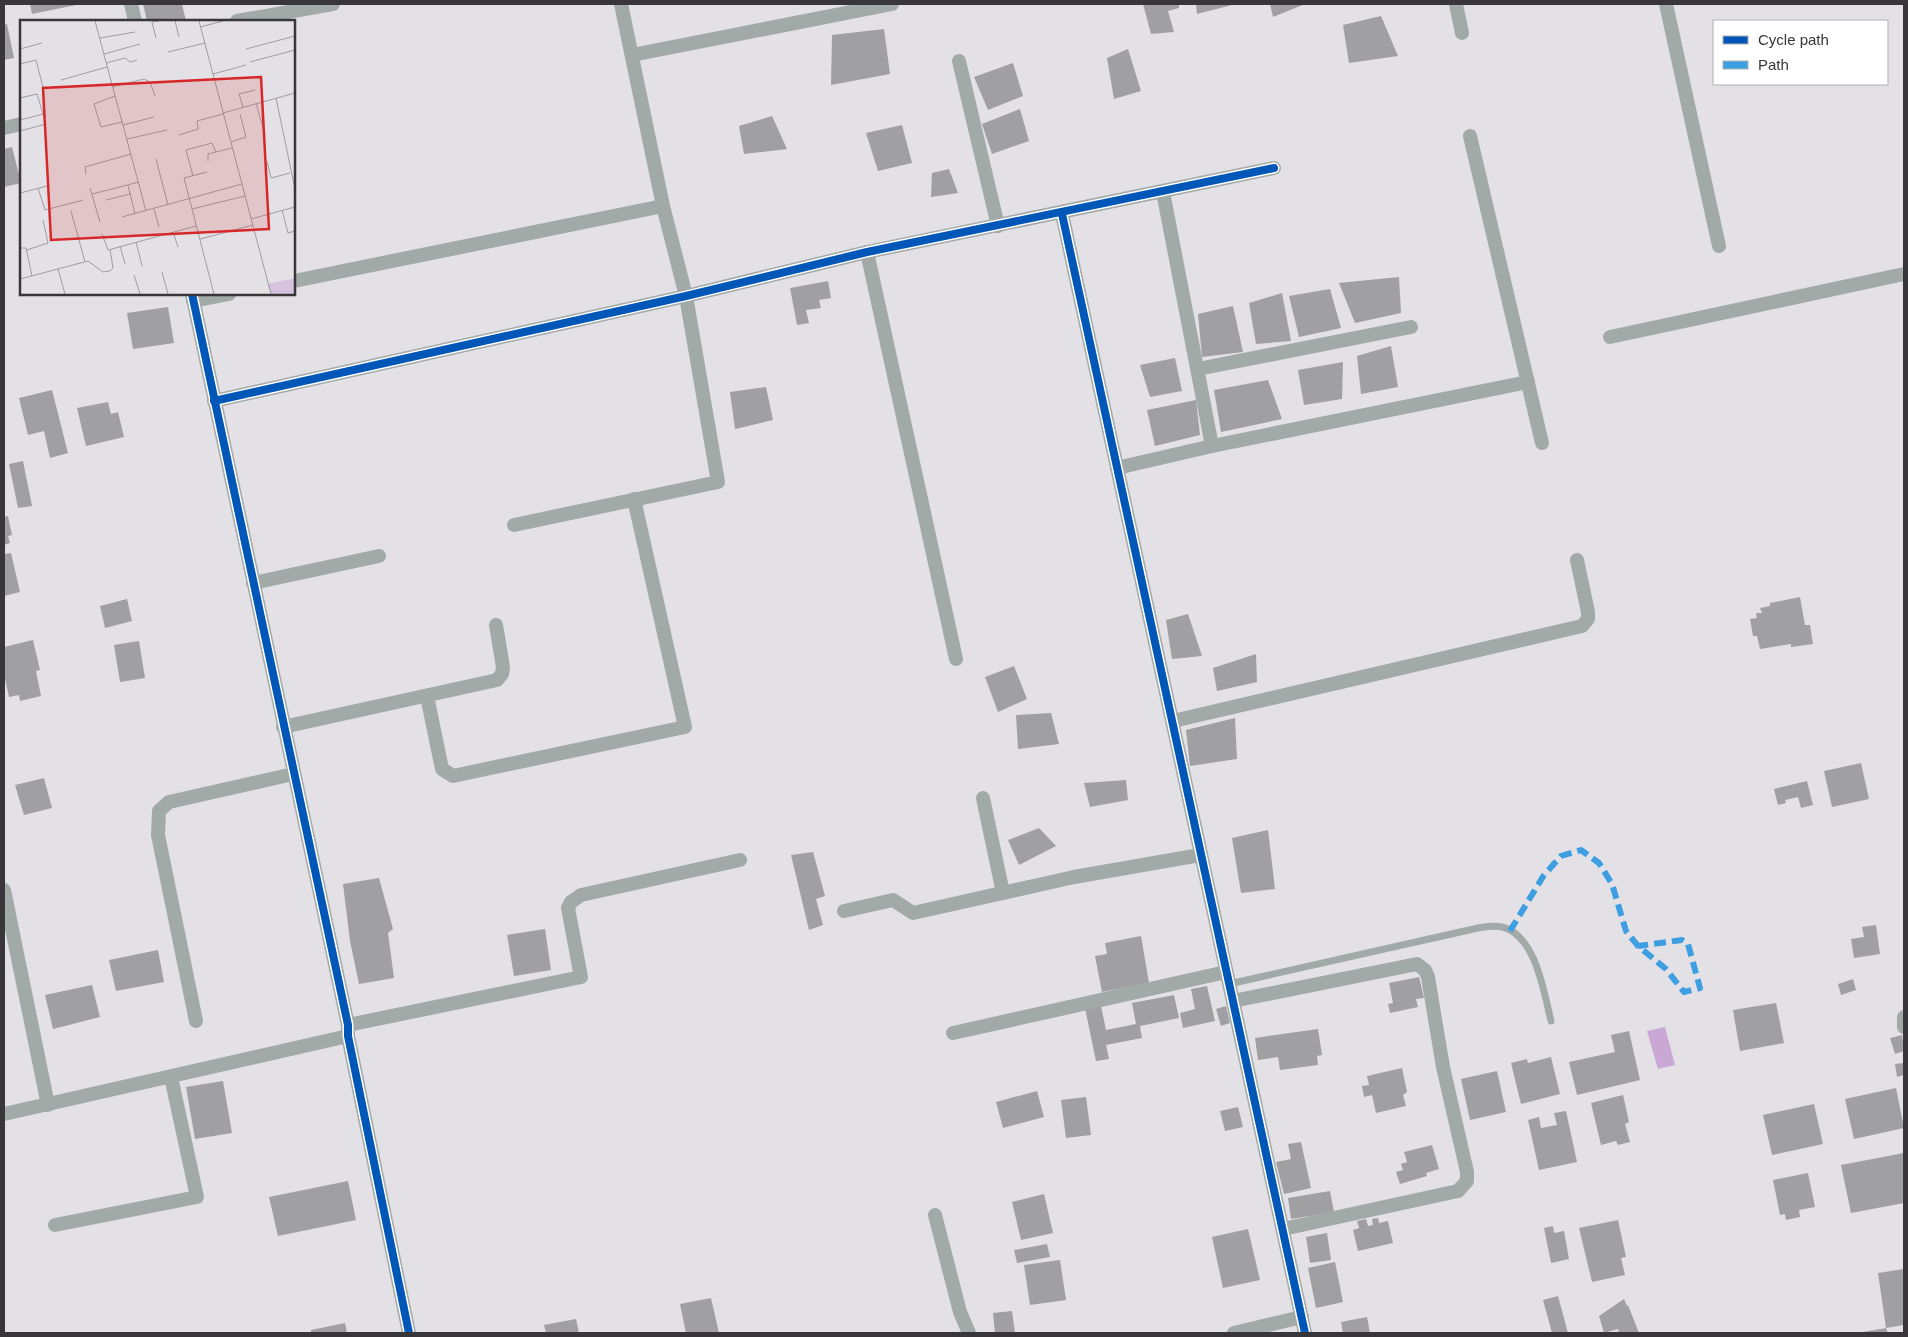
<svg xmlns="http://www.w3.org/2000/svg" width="1908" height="1337" font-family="Arial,sans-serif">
  <rect width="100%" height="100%" fill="#e3e1e5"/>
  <polygon fill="#caa8d5" points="1665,1027 1675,1065 1658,1069 1647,1031"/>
  <g fill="#a09fa1">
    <polygon points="30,4 76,4 76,5 32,14"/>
    <polygon points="143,4 182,4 186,21 147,21"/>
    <polygon points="1143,4 1179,4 1179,8 1168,11 1174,32 1151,34"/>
    <polygon points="1196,4 1236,4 1197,14"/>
    <polygon points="1270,4 1305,4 1273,17"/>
    <polygon points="1381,16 1398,56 1349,63 1343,25"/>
    <polygon points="7,24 14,58 4,60 4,25"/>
    <polygon points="884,29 890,74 831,85 832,35"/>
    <polygon points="1128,49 1141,91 1114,99 1107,58"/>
    <polygon points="1013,63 1023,96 988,110 974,77"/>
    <polygon points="1020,109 1029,141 992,154 982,124"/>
    <polygon points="772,116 787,149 744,154 739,126"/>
    <polygon points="902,125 912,163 878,171 866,133"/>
    <polygon points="12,147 21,183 4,187 4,149"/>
    <polygon points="949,169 958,193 931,197 932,173"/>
    <polygon points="1399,277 1401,313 1355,323 1339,283"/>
    <polygon points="828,281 831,298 819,300 821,308 806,310 809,323 797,325 790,288"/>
    <polygon points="1330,289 1341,328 1299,337 1289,296"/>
    <polygon points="1282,293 1291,341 1256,344 1249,303"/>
    <polygon points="1233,306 1243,352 1202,357 1198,314"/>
    <polygon points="168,307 174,343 133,349 127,313"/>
    <polygon points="1391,346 1398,387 1361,394 1357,356"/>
    <polygon points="1175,358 1182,391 1150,397 1140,365"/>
    <polygon points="1343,362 1342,399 1304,405 1298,370"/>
    <polygon points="1268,380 1282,419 1221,432 1214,390"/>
    <polygon points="766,387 773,420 735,429 730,392"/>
    <polygon points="52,390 68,453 50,458 44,431 28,435 19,398"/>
    <polygon points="1196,400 1200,435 1155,446 1147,410"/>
    <polygon points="108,402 111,414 118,412 124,437 86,446 77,408"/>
    <polygon points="23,461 32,506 18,508 9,464"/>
    <polygon points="8,516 12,535 8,536 10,543 4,545 4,517"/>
    <polygon points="11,553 20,592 4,596 4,554"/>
    <polygon points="1800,597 1805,625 1810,625 1813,644 1791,647 1791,644 1760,649 1757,636 1753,636 1750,619 1757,618 1756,613 1762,613 1760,608 1770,606 1770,603"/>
    <polygon points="127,599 132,621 105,628 100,606"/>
    <polygon points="1188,614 1202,656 1172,659 1166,620"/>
    <polygon points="33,640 40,670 36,671 41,696 20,701 19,695 9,697 4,674 4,647"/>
    <polygon points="139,641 145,678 120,682 114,645"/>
    <polygon points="1256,654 1257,682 1217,691 1213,668"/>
    <polygon points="1014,666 1027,699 998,712 985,677"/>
    <polygon points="1051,713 1059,744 1018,749 1016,715"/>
    <polygon points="1235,718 1237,759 1190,766 1186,730"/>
    <polygon points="1861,763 1869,799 1832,807 1824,771"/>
    <polygon points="44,778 52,808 24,815 15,785"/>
    <polygon points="1126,780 1128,800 1090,807 1084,783"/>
    <polygon points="1807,781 1813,805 1801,808 1798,797 1785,800 1786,803 1778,805 1774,789"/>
    <polygon points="1039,828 1056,846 1019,865 1008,840"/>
    <polygon points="1268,830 1275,889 1241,893 1232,838"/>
    <polygon points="813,852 825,896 816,899 823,925 809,930 791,855"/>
    <polygon points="379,878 393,929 388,933 394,978 359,984 350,941 343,884"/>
    <polygon points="1876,925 1880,954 1854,958 1851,939 1864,937 1862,927"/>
    <polygon points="545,929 551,970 514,976 507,935"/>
    <polygon points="1141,936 1149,983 1102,992 1095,956 1107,954 1105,943"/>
    <polygon points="158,950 164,982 116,991 109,960"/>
    <polygon points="1419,977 1424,998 1416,999 1418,1007 1390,1013 1388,1004 1393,1003 1389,983"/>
    <polygon points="1853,979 1856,990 1841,995 1838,984"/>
    <polygon points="92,985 100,1017 53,1029 45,995"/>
    <polygon points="1207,986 1215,1021 1183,1028 1180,1013 1195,1009 1191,989"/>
    <polygon points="1174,995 1179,1018 1140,1026 1142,1038 1106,1045 1109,1059 1096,1061 1085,1008 1101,1006 1106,1030 1136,1024 1132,1003"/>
    <polygon points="1776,1003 1784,1043 1740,1051 1733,1010"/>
    <polygon points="1226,1006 1230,1023 1221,1026 1216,1009"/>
    <polygon points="1318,1029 1322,1055 1317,1056 1318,1065 1280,1070 1278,1057 1258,1060 1255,1038"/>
    <polygon points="1629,1031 1640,1080 1577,1095 1569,1062 1615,1052 1611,1035"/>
    <polygon points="1902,1035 1904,1051 1895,1054 1890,1038"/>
    <polygon points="1551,1057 1560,1094 1521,1104 1511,1063 1527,1059 1528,1063"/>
    <polygon points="1904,1063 1904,1075 1897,1077 1895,1064"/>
    <polygon points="1402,1068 1407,1092 1403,1095 1406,1106 1376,1113 1372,1095 1364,1097 1362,1086 1369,1085 1367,1076"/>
    <polygon points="1497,1071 1506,1112 1470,1120 1461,1079"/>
    <polygon points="223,1081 232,1133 195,1139 186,1087"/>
    <polygon points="1896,1088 1904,1128 1854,1139 1845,1099"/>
    <polygon points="1037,1091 1044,1117 1003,1128 996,1102"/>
    <polygon points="1623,1095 1629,1122 1625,1124 1630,1142 1618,1145 1616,1141 1601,1145 1591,1103"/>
    <polygon points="1086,1097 1091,1135 1066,1138 1061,1100"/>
    <polygon points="1814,1104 1823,1144 1772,1155 1763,1115"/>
    <polygon points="1238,1107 1243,1127 1225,1131 1220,1111"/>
    <polygon points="1566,1111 1577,1162 1539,1170 1528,1120 1539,1117 1541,1128 1557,1125 1554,1113"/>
    <polygon points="1301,1142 1311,1188 1284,1194 1276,1162 1291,1159 1288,1144"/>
    <polygon points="1432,1145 1439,1169 1426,1173 1427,1176 1400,1184 1396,1172 1403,1170 1401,1164 1407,1162 1404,1152"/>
    <polygon points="1904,1153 1904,1203 1851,1213 1841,1165"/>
    <polygon points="1808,1173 1815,1207 1799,1210 1800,1217 1786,1220 1785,1214 1780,1215 1773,1180"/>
    <polygon points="348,1181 356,1220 278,1236 269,1197"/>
    <polygon points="1330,1191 1334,1212 1291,1219 1288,1198"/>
    <polygon points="1044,1194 1053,1233 1021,1240 1012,1202"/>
    <polygon points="1378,1218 1379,1223 1388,1221 1393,1243 1358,1251 1353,1230 1359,1228 1357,1221 1366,1219 1368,1226 1373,1225 1372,1219"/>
    <polygon points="1618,1220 1626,1257 1621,1258 1625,1275 1592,1282 1579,1228"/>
    <polygon points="1553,1226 1554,1233 1564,1231 1569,1259 1551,1263 1544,1228"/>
    <polygon points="1248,1229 1260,1280 1223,1288 1212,1237"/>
    <polygon points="1327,1233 1331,1260 1310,1263 1306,1237"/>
    <polygon points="1047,1244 1050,1257 1017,1263 1014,1250"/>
    <polygon points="1060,1260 1066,1300 1030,1305 1024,1265"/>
    <polygon points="1335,1262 1343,1302 1316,1308 1308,1268"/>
    <polygon points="1904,1269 1904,1325 1886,1328 1878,1273"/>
    <polygon points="1558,1296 1568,1333 1552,1333 1543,1300"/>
    <polygon points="711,1298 719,1333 686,1333 680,1304"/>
    <polygon points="1624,1299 1627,1306 1628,1305 1639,1333 1619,1333 1618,1329 1604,1333 1599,1316"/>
    <polygon points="1012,1311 1015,1333 995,1333 993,1313"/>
    <polygon points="1367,1317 1370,1333 1343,1333 1341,1322"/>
    <polygon points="576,1319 579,1333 546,1333 544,1325"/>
    <polygon points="345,1323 347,1333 311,1333 311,1330"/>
    <polygon points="1886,1328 1888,1333 1863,1333 1863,1332"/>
  </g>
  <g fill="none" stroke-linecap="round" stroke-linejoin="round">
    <path stroke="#a2aaa7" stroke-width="7" d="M1229 984 1478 928C1485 927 1495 925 1502 927 1536 935 1544 993 1551 1021"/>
    <g stroke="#a2aaa7" stroke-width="14">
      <polyline points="131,4 135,21"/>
      <polyline points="1456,4 1462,33"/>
      <polyline points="1666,4 1719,246"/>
      <polyline points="237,21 333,4"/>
      <polyline points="632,55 892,4"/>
      <polyline points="959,61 998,226"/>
      <polyline points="4,128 21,124"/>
      <polyline points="1470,136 1542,443"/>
      <polyline points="1163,192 1212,446"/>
      <polyline points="1062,214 1305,1333"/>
      <polyline points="867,252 956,659"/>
      <polyline points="294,281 663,206"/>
      <polyline points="192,294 348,1025 348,1036 409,1333"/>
      <polyline points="193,301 229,294"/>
      <polyline points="1610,337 1904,274"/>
      <polyline points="1198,369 1411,327"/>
      <polyline points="214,401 686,296 867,252 1274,168"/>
      <polyline points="1117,468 1212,446 1528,382"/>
      <polyline points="514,525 718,482 686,296 663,206 621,4"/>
      <polyline points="253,583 379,556"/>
      <polyline points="427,696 442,769 453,776 685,727 634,499"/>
      <polyline points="1173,721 1582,626 1588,619 1588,612 1577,560"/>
      <polyline points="283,727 497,680 502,674 503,667 496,625"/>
      <polyline points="983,798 1003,893"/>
      <polyline points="4,890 48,1105"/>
      <polyline points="844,911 893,900 913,913 1074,877 1200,855"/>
      <polyline points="1233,1001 1417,964 1425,970 1428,977 1443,1067 1467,1172 1467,1181 1458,1191 1283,1229"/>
      <polyline points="1904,1017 1904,1027"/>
      <polyline points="196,1021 158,835 159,811 169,802 293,774"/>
      <polyline points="348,1025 581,977 568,908 571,902 581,895 740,860"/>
      <polyline points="953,1033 1226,972"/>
      <polyline points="4,1114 348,1036"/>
      <polyline points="935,1215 960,1312 969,1333"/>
      <polyline points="55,1225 197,1197 171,1077"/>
      <polyline points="1234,1333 1302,1317"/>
    </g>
    <polyline stroke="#3e9ee2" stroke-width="6" stroke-dasharray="12 6" stroke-linecap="butt" points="1510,931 1544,875 1561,856 1581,850 1599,863 1612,884 1626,931 1638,946 1666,969 1684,992 1700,988 1688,944 1682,940 1638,946"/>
    <g stroke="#fff" stroke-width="11">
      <g id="cycleway">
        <polyline points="1062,214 1305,1333"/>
        <polyline points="192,294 348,1025 348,1036 409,1333"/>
        <polyline points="214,401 686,296 867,252 1274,168"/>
      </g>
    </g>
    <use href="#cycleway" stroke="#0057b8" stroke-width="8"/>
  </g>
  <g transform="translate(20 20)">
    <rect width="275" height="275" fill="#e3e1e5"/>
    <path d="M275 258V274H251L248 264Z" fill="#d6c2dd"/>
    <path fill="none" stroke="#9f9da0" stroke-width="1" d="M75 1 126 191M155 1 159 17M179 1 251 274M180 7 203 1M80 18 115 12M136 18 132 2 139 1M0 29 22 23M226 29 275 16M148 32 185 23M84 34 120 24M230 42 275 30M86 43 105 38 110 42 117 40M0 44 16 40 23 67M193 54 226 45M41 60 87 47M92 67 124 59 130 62 135 76M95 76 74 84 81 107 102 102M0 78 17 74 26 104 0 111M256 78 275 169M236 83 245 115M223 87 219 74 235 70M203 93 275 73M0 100 23 94M103 105 134 97M159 115 178 109 177 101 203 94M107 119 147 110M211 122 226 117 220 94M136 139 148 185M188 141V134L212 128M247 141 251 158 270 153M187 152 164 158 194 274M66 154 65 147 111 134M173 156 166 130 192 123 196 132M108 165 115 194M18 168 25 190 63 180M70 168 80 202M0 173 27 166M72 174 119 162M86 180 110 174M134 189 139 207M172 189 225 176M262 190 268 213 275 211M51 191 65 242M102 197 222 164M231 199 275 187M153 212 158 227M82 214 88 230 176 206M180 219 233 205M116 222 122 246M100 226 105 244M0 228H6L12 256M7 230 28 223 23 200M38 249 45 274M142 252 148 274M114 255 120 274M0 259 68 241 83 252 90 251 93 248 90 229"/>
    <path fill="#d62828" fill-opacity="0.15" stroke="#d62828" stroke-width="2.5" d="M241 57 249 209 31 220 23 68Z"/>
    <rect width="275" height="275" fill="none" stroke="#383638" stroke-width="2.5"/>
  </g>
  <rect width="1908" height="1337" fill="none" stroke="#383638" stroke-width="10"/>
  <rect x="1713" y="20" width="175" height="65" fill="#ffffff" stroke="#afafaf"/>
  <rect x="1723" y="36" width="25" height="8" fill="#0057b8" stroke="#afafaf"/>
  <text x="1758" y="45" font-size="15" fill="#383638">Cycle path</text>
  <rect x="1723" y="61" width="25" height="8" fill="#3e9ee2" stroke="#afafaf"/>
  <text x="1758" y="70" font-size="15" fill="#383638">Path</text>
</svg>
